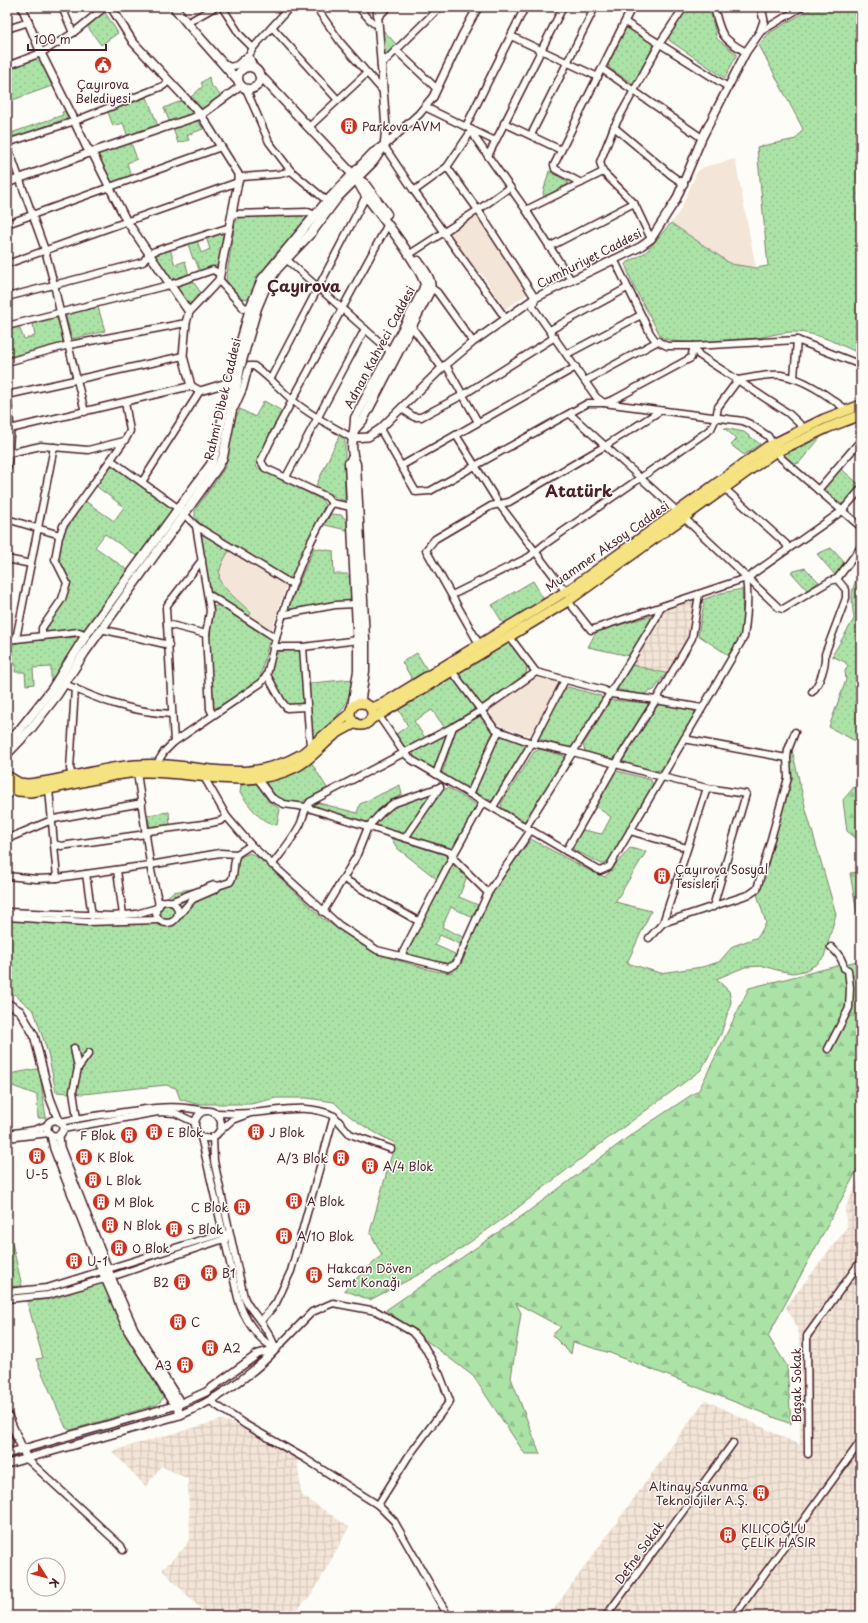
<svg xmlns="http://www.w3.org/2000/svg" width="868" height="1623" font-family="'Playpen Sans',sans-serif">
  <defs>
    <pattern id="industrial-grid" width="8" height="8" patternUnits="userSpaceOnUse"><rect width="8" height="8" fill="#f3e5d7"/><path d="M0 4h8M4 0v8" fill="none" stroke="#d2c4b9"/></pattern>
    <pattern id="grass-dots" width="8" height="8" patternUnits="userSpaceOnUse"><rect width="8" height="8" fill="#abe3a7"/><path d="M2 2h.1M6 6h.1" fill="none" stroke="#95c290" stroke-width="1.8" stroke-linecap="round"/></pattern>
    <pattern id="forest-firs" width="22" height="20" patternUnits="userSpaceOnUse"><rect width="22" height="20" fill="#abe3a7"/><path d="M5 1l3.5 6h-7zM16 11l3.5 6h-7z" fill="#95c290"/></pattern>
  </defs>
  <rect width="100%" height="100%" fill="#fdfcf7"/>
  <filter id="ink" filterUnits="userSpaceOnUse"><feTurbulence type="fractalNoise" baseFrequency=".025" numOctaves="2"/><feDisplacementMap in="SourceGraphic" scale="8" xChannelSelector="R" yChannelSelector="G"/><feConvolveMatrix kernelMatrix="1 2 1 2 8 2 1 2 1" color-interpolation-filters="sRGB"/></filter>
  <g filter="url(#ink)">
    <g fill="#f3e5d7">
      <polygon points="735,159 756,268 731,264 671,223 680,211 697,172 704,167"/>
      <polygon points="476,214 529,293 505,309 482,274 476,272 449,233"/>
      <polygon points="201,535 204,535 286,586 272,629 269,629 210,590"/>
      <polygon points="535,677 558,682 560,684 531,734 527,735 503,727 495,723 488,711 489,709"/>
    </g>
    <g fill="url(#industrial-grid)">
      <polygon points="692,600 696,604 688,638 669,674 632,665 658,625 663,610"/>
      <polygon points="861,1175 861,1616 549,1616 705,1400 800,1445 801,1353 799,1338 798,1328 786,1307 847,1227 845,1209"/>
      <polygon points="221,1420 230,1422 297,1457 301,1495 349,1527 313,1593 291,1616 208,1616 162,1570 186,1546 190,1537 188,1479 161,1466 146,1487 112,1451"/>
    </g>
    <g fill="url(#grass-dots)" stroke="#7a8169">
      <polygon points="688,7 709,7 717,39 737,54 725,78 670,41 668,37"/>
      <path d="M814 7H861V354C840 345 818 332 794 332 780 332 766 337 752 339 730 341 680 347 661 337L633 285 625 264 646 252 671 223 731 264 756 268 768 266 757 147 796 139 803 129 759 45 769 33Z"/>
      <polygon points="104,11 118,33 101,45 87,26"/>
      <polygon points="626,27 652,40 654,45 638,77 632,83 609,68 608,64"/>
      <polygon points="383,30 397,45 387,55 384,55"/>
      <polygon points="39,56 52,86 7,102 7,68"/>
      <polygon points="209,77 210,84 221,96 202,109 191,97 203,86 201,83"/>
      <polygon points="147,97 158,126 128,137 123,123 113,126 108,112"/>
      <polygon points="181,101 193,114 170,123 164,108"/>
      <polygon points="66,111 68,118 9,139 7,133 7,121 11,133 63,115 62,112"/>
      <polygon points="195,121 199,122 203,129 187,135 189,140 178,143 173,128"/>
      <polygon points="131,143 137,159 127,163 131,176 110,183 96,158 97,154"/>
      <polygon points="549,171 568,182 568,184 544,197 543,193"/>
      <polygon points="302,215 305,215 307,220 276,253 258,278 249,299 241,298 226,280 235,222 241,216"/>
      <polygon points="225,231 218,265 200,272 195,259 193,259 188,244 197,240 201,253 210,249 206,237"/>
      <polygon points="170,249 175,265 185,261 189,276 172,282 154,257 155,254"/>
      <polygon points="192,280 201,293 188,307 175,290 177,285"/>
      <polygon points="98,307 105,331 72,339 66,317 68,314"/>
      <polygon points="55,318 58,320 63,341 62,344 7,359 7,330 19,327 24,339 35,336 33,324"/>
      <polygon points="264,401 282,411 256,467 322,500 325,505 292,577 286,578 202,526 195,517 195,510 225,468 234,421 240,409 255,417"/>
      <polygon points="724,428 744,432 760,444 744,455 731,445 737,439"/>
      <polygon points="340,434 345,437 345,501 315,488"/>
      <polygon points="818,436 820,438 799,463 794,464 785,456 783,452"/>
      <polygon points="112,464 174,509 138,557 105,534 95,547 129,571 86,629 67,630 48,633 46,627 69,592 70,583 58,560 62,537 67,526 85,501 114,521 124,507 96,486"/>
      <polygon points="840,468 860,485 845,503 839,504 824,491 824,487"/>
      <polygon points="331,514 341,515 347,520 347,530 325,525 324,524"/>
      <path d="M201 535H204L229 551C224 559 217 570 220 581 222 587 245 607 251 613L249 616 210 590Z"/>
      <polygon points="314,548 333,551 334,574 347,574 350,579 351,599 348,601 289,611 287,610"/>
      <polygon points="831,548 844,562 835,575 817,554"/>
      <polygon points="805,568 819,582 807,590 791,572"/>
      <path d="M861 574V744L829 727 846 680 845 671 848 666 845 662 832 656 854 619C852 605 849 585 861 574Z"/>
      <polygon points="533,581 545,601 504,625 492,605"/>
      <polygon points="742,589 743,622 740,638 728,655 698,635 704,604 702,600 721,593"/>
      <polygon points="219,605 267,636 269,641 260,678 257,682 216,708 213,706 209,640 213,607"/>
      <polygon points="653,615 654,618 630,656 588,647 596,632"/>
      <polygon points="78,637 79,639 51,681 51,667 33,668 34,684 26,685 25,672 15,672 16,664 7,664 7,643"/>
      <polygon points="506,642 511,643 527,665 526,674 483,704 479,703 458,675 458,671"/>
      <path d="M298 650 301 654 303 702 298 705H289L285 701 270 674C276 650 273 651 298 650Z"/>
      <polygon points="417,653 427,670 412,679 402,662"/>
      <polygon points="632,665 669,674 663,677 654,690 641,695 616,689"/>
      <polygon points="448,676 453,678 474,706 473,711 445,728 432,710 414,721 426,739 409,748 405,747 396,734 408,726 397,707"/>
      <path d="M353 679C348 710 336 718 314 738L311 737 308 687 312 683Z"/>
      <polygon points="568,687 601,696 603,701 574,747 570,748 539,739 539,736 563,691"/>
      <polygon points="611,700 647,703 648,707 615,758 610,759 585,751 583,745"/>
      <polygon points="662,704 693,709 695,714 663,769 657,771 624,763 622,760 657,706"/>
      <polygon points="481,715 493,732 469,787 465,788 442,774 456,729"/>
      <polygon points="445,735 447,738 436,766 433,768 413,756 414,752"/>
      <polygon points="502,736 525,744 525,747 492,801 476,793 477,787 497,739"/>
      <polygon points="540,749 564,756 565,759 527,819 524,821 502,808 501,804 534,752"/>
      <path d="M790 750H792L806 810 836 914 824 957 817 964 804 971 793 973 781 971 763 966 745 967 716 979 729 991 731 1002 721 1034 701 1070 595 1148 507 1216 439 1264 370 1300 344 1290 382 1255 370 1232 395 1143C373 1132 351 1120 334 1102L307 1098H276L251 1104H196L180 1099 176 1088 166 1085 83 1094 56 1092 48 1053 34 1011 14 994 7 992V915L122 922 155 908 173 892 234 882 237 876 235 859 250 853 262 860 322 918 376 954 435 971 451 973 462 963 488 897 531 839 590 871 605 877 630 848 646 852 615 902 651 911 627 963 660 973 702 967 719 962 733 946 758 937 766 923 757 894 760 889 791 776 788 759Z"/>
      <path d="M311 762 327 788 298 804 287 802 274 797 268 787 266 781C283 778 297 772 311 762Z"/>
      <polygon points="618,771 651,780 653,787 608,864 602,864 574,850 573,847 582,830 602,834 611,817 595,806 614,772"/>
      <path d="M258 784 268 801 280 809 277 825C260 823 250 806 240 793L241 785Z"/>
      <path d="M400 785 402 795C386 802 380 806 371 821L365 822 314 807V804L319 799V803L357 813 360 804Z"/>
      <polygon points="448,788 477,805 477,809 455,848 450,849 411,838 411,834 442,790"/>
      <path d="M428 795 429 797 403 835 378 826 377 824C390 803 407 802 428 795Z"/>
      <polygon points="169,812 170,825 151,828 150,827 147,815"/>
      <polygon points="391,838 446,855 449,860 438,880 397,848"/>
      <polygon points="453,862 467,876 459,897 478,905 472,917 451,907 442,927 463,937 460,944 440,935 435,945 455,954 451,964 407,955 406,953"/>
      <polygon points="7,1067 9,1074 37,1069 40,1074 46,1118 38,1118 37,1095 7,1084"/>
      <polygon points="12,1243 22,1286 7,1287 7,1244"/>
      <polygon points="103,1283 124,1330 163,1397 161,1401 156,1405 71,1430 66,1428 36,1359 43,1358 27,1301 52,1299"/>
    </g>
    <g fill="url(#forest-firs)" stroke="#7a8169">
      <polygon points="854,787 861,791 861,842 847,831 843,800"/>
      <polygon points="861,872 861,936 850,873"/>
      <polygon points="861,960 861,1163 768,1336 787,1366 791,1424 610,1353 573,1342 571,1354 552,1335 561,1327 516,1303 521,1313 511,1378 540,1454 525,1454 473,1376 386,1310 522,1216 631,1135 699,1090 749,988"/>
    </g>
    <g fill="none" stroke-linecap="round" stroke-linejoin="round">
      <g stroke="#4a1f2b" stroke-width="9">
        <g id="minor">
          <polyline points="62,7 73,33"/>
          <polyline points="222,7 240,35 253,48"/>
          <polyline points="316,7 341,43 383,91"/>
          <polyline points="358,7 373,23 377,24"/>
          <path d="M714 7C721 34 720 38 746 52"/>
          <polyline points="377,18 388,7"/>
          <polyline points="625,22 728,87"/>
          <polyline points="187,23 215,7"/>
          <polyline points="272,27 338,100"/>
          <polyline points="7,29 29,22"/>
          <polyline points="760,32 802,7"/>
          <polyline points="511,36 598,77"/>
          <polyline points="396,50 437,89"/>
          <polyline points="249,56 255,69"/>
          <polyline points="225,64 230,67 237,65 246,57"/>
          <polyline points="381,65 440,7"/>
          <polyline points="7,66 41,53 73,33 105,7"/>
          <polyline points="242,69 253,48 290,7"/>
          <polyline points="602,69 702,138"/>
          <polyline points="246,89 269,142 291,171 327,201"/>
          <polyline points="425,107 495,141"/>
          <polyline points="504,123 561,150"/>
          <polyline points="466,126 525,7"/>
          <polyline points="309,127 367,73"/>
          <polyline points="614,127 671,175 684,184"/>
          <polyline points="472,130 476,139 526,210 571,280"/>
          <polyline points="531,135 595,7"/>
          <polyline points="7,143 75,121 163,86 169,81"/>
          <polyline points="7,144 45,250 54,284 60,312 85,412"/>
          <polyline points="384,146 414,191 506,319"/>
          <polyline points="488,156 563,7"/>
          <polyline points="447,167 478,210 535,298 533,307 596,397 604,403 743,421 750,424 768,436 781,458 861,527"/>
          <polyline points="581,183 555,169 554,165 632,7"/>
          <polyline points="414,191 447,167 472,130"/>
          <polyline points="526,210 603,172"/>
          <polyline points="232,214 308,212 315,215"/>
          <polyline points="7,224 221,147"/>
          <polyline points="651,239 634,203 603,172 600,162 614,127 660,43 684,7"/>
          <polyline points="549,247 634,203"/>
          <polyline points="413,252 478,210 510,187"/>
          <polyline points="286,259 391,352"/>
          <polyline points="614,259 650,333 655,340 667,346 694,346 797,340 861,365"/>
          <polyline points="7,264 238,182 242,177 280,174 291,171"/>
          <polyline points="431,288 437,292 473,342"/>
          <polyline points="7,297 143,262 149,254 155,251 230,227"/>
          <polyline points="7,326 169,285 213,270 220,274"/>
          <polyline points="412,327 442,368"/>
          <polyline points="550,330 627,288"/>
          <polyline points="694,346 699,355 788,413 804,428"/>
          <polyline points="567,354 641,315"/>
          <polyline points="7,362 69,345 186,323"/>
          <polyline points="446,365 478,422"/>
          <polyline points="271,378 366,196"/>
          <polyline points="794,378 797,340"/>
          <polyline points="585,381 658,341"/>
          <polyline points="7,395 183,356"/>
          <path d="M235 407 243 389 249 366H254C268 376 279 388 291 399 309 415 332 426 352 438"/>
          <polyline points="401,408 414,417 421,417 463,395 555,337"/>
          <polyline points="570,414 677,511 779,608 783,609 830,581 837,579"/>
          <polyline points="10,429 191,386"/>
          <polyline points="380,429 416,492 430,491 588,403 604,403 615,399 691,358 694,346"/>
          <polyline points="456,435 499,504 566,592"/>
          <polyline points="9,453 41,446 88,450 124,441"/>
          <polyline points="111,460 179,509 196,526 210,611 206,634 210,709 213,715"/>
          <polyline points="401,466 576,367"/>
          <polyline points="286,477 365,329"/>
          <polyline points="142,482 200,391"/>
          <polyline points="724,488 786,544 788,549"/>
          <polyline points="818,490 861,440"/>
          <polyline points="351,507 332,503 327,497 265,468 261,461 273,436 388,224"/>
          <polyline points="7,519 60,535"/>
          <polyline points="196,526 288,582 292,583"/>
          <polyline points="7,559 31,564"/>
          <polyline points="748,579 754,573 842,511 861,489"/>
          <polyline points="208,594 276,638"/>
          <path d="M452 595 529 557 545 544 711 429 716 418 718 407 738 380C752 377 767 374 781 375 806 379 828 396 847 410"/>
          <polyline points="568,601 591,630 746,578"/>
          <polyline points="282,613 286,614 335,605 356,604"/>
          <polyline points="167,624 206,634"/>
          <polyline points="101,629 169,645"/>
          <polyline points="42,636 42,628 62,599 67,583 55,559 59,537 63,526 127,437 130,431 125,402"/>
          <polyline points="509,636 536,672 604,690 611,694 656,700 702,708"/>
          <polyline points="16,639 54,447"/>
          <polyline points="7,640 79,632 86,635"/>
          <polyline points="479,644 426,550 435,539 491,506 509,502 605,446 660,411"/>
          <polyline points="273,647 303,647 358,640"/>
          <polyline points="303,647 310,747"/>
          <polyline points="452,671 494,728 499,731 532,743 573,752 662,777 707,788 746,794 713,907"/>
          <polyline points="267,675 282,702 287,708 306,707"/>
          <path d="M65 684C100 701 133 712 172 714"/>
          <path d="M812 692C820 684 826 665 825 654L846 598V590L837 579 861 547"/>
          <path d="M381 714V719L404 753 412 760 600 871 609 867 744 637C747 617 749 598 746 578"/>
          <polyline points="684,739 787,758"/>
          <polyline points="174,742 166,608 168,604 202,560"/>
          <path d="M156 765 164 752 174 742 261 683 267 675C280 615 299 556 332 503"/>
          <path d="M137 772C142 805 146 837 151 870 153 882 157 893 159 906"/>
          <polyline points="436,774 453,727"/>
          <polyline points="73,777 70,769 75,688"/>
          <polyline points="204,777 227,817 251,845 339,925 377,950 448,968 456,964 488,893 531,830"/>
          <polyline points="257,778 272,798 284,804 305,807 450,852 453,858 488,893"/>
          <polyline points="49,789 57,878"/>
          <polyline points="470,794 493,742 499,731"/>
          <polyline points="7,796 13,789"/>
          <polyline points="493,807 532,743 565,680"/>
          <path d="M526 827C569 757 614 689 656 618L660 608"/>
          <polyline points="630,831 687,848"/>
          <polyline points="405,838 440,787"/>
          <polyline points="7,839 54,819 142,803"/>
          <polyline points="54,844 61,846 146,834 149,831 211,823 220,821 227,817"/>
          <polyline points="566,851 615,765 656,700 692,638 699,594"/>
          <path d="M272 865C282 852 292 840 300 825 304 817 304 809 310 802L453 727 482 710 536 672"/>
          <polyline points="117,870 123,915"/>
          <polyline points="86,874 92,916"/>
          <polyline points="7,876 37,879 57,878 150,865 220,853 237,854 251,845"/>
          <polyline points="344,879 418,921"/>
          <circle cx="167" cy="912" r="11"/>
          <path d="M170 902 214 885 218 886 230 882C236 875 232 863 237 854"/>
          <polyline points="7,912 112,916 136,914 157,908"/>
          <polyline points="323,912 356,857 368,827 381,813 392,804 440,787"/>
          <polyline points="7,917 87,922 159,920"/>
          <polyline points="177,917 193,899 216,889 218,886"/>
          <polyline points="663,923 750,894 757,889 788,778 787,758 788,750 795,732"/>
          <polyline points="649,938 663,923 707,788"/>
          <polyline points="401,956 455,852 483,802"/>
          <polyline points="74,1048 78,1068"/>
          <path d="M828 1049 849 1008 850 988 848 970 844 968C843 960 837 952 831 947"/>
          <path d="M214 1113C226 1113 239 1114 251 1113 280 1111 307 1103 334 1116L291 1271 276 1303 261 1321"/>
          <polyline points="334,1116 350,1134 391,1149"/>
          <polyline points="77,1119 73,1091 78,1068 89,1053"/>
          <path d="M60 1122C79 1118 99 1115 118 1113 150 1108 173 1104 206 1111"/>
          <polyline points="63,1129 158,1112 175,1113 194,1122"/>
          <polyline points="220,1131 232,1120 248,1114"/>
          <polyline points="7,1134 34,1130 48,1125"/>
          <path d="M201 1137C219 1144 229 1120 213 1112 198 1106 188 1126 201 1137L238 1298C243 1318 258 1340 276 1349"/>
          <path d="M213 1137 214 1161 244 1297C248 1307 254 1312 260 1321 267 1329 272 1339 276 1349"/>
          <polyline points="7,1138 49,1133"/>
          <polyline points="7,1292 47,1288 223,1233 226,1234"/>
          <polyline points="7,1299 48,1295 111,1277 224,1239 229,1235"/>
          <polyline points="276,1349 312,1312 333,1303 376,1311 412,1332 424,1346 440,1375 450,1401 408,1457 378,1505"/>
          <polyline points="210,1401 246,1425 304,1458 378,1505 394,1521 448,1616"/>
          <polyline points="808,1454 807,1336 861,1261"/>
          <polyline points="27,1459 121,1546 123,1550"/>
          <polyline points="606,1616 733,1443"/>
          <polyline points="734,1616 861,1441"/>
        </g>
      </g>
      <g stroke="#4a1f2b" stroke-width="10">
        <g id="tertiary">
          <polyline points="22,7 41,53 75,121 76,125 87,148 92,152 126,220 189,312"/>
          <polyline points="111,7 133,42 201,115 238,174 238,182 219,280 189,312 186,323 183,356 191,386 200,391 230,382"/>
          <polyline points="377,7 386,128 384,146"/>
          <polyline points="384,146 419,114 433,97 463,34 478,7"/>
          <polyline points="7,183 92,152 201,115 241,86"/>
          <polyline points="219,280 244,308 250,308"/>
          <polyline points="7,393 10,429 7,467"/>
          <polyline points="352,438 368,437 380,429 442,368 473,342 535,298 640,247 651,239 676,200 702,138 746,52 760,32 764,21 761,7"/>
          <polyline points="7,1003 20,1011 34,1035 50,1098 59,1121"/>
          <circle cx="55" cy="1128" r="8"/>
          <polyline points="51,1135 54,1149 102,1271 128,1331 171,1400 177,1405"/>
          <polyline points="59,1135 60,1147 111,1277 134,1329 178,1399 177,1405 180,1415"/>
          <polyline points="7,1414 27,1459"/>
          <polyline points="7,1437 9,1442 7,1452"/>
          <polyline points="7,1454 23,1449 177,1405 206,1392 258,1354 276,1349"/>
          <path d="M7 1464 180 1415C213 1402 252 1375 276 1349"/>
        </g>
      </g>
      <g stroke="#4a1f2b" stroke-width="11">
        <g id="secondary">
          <polyline points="174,7 187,23 238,81"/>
          <circle cx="249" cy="78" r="11"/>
          <path d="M259 74 357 179C361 192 371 202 379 213 393 231 418 264 425 284L423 290 407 321 355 418C355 434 348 448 356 464L365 639V671L361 698 362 702"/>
          <polyline points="357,179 364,183 387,214"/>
          <path d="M355 429 363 420 430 291C433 279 424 270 418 261"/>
          <polyline points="352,707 358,671 358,649 349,463 353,457"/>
          <polyline points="7,743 17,733 52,689 86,635 211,464 215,454 230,382 250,308 262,279 327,201 373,153 382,147"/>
          <polyline points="7,754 30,730 57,695 85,652 218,467 223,457 240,368 257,308 267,284 277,269 312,232 338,197 373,162 384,146"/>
        </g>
      </g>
      <g stroke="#4a1f2b" stroke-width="12">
        <g id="primary">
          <circle cx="361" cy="714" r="11"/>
          <polyline points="369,706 372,708 384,703 573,587 767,447 824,419 861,405"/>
          <polyline points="371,719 381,714 568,601 772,454 827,428 861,415"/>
          <path d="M7 776 19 783 28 784C64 780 99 768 135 765 198 760 242 789 302 754L349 714"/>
          <path d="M7 785 18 791 30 792C67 788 104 774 141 772 193 770 247 792 296 767 312 759 323 744 336 734 342 730 349 727 355 723"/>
        </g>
      </g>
      <use href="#minor" stroke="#fdfcf7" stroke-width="6"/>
      <use href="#tertiary" stroke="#fdfcf7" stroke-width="7"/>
      <use href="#secondary" stroke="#fdfcf7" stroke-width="8"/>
      <use href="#primary" stroke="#f5e382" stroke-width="9"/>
    </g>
  </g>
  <defs>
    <g id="civic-disc" transform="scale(0.9)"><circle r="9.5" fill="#c8321e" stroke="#fdfcf7"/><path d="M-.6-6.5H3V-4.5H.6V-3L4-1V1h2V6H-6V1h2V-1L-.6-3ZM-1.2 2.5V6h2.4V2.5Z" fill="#fff"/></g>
    <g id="building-disc" transform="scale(0.9)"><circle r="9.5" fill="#c8321e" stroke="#fdfcf7"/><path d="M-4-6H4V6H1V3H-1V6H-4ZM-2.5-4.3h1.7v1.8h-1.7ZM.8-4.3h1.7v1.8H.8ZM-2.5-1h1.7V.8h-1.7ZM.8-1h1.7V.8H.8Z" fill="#fff"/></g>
  </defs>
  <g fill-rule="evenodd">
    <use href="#civic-disc" x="103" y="65"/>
    <use href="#building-disc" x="349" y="126"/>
    <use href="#building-disc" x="662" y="876"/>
    <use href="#building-disc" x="154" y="1132"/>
    <use href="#building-disc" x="256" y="1132"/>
    <use href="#building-disc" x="129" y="1135"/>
    <use href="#building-disc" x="37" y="1156"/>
    <use href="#building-disc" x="84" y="1157"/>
    <use href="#building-disc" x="341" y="1158"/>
    <use href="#building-disc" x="370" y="1166"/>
    <use href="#building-disc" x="93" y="1180"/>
    <use href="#building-disc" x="294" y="1201"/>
    <use href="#building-disc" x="101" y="1202"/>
    <use href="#building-disc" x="242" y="1207"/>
    <use href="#building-disc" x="110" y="1225"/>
    <use href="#building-disc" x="174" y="1229"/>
    <use href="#building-disc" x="284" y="1236"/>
    <use href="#building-disc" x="119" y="1248"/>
    <use href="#building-disc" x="74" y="1261"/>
    <use href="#building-disc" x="209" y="1273"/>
    <use href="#building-disc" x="314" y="1275"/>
    <use href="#building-disc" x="182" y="1282"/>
    <use href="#building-disc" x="178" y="1322"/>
    <use href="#building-disc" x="210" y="1348"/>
    <use href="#building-disc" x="185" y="1365"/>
    <use href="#building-disc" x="761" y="1493"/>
    <use href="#building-disc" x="728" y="1535"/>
  </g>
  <g text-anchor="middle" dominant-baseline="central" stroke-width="3" stroke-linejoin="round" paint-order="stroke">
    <g font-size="12" fill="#4a1f2b" stroke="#fdfcf7" text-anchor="start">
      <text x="103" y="84" text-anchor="middle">Çayırova<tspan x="103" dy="14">Belediyesi</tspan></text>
      <text x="362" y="126">Parkova AVM</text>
      <text x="675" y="869">Çayırova Sosyal<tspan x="675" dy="14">Tesisleri</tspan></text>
      <text x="167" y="1132">E Blok</text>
      <text x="269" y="1132">J Blok</text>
      <text x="116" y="1135" text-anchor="end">F Blok</text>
      <text x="97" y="1157">K Blok</text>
      <text x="328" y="1158" text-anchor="end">A/3 Blok</text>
      <text x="383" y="1166">A/4 Blok</text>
      <text x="37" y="1174" text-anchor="middle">U-5</text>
      <text x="106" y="1180">L Blok</text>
      <text x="307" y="1201">A Blok</text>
      <text x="114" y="1202">M Blok</text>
      <text x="229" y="1207" text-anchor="end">C Blok</text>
      <text x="123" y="1225">N Blok</text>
      <text x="187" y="1229">S Blok</text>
      <text x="297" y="1236">A/10 Blok</text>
      <text x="132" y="1248">O Blok</text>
      <text x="87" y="1261">U-1</text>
      <text x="327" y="1268">Hakcan Döven<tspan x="327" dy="14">Semt Konağı</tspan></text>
      <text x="222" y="1273">B1</text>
      <text x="169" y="1282" text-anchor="end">B2</text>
      <text x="191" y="1322">C</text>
      <text x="223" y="1348">A2</text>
      <text x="172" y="1365" text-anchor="end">A3</text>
      <text x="748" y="1486" text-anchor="end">Altinay Savunma<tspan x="748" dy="14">Teknolojiler A.Ş.</tspan></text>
      <text x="741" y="1528">KILIÇOĞLU<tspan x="741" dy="14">ÇELİK HASIR</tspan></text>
    </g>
    <g font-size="12" fill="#4a1f2b" stroke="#fdfcf7">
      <text transform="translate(589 258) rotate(-27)">Cumhuriyet Caddesi</text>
      <text transform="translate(379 347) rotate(-62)">Adnan Kahveci Caddesi</text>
      <text transform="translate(222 399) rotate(-77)">Rahmi Dibek Caddesi</text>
      <text transform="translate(607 546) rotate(-35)">Muammer Aksoy Caddesi</text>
      <text transform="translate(796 1385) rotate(-90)">Başak Sokak</text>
      <text transform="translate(639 1552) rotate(-54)">Defne Sokak</text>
    </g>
    <g font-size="16" font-weight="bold" fill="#4a1f2b" stroke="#fdfcf7">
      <text x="304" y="285">Çayırova</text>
      <text x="579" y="490">Atatürk</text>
    </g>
  </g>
  <rect width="868" height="1623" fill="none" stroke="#fdfcf7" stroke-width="24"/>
  <rect x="12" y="12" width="844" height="1599" fill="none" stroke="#4a1f2b" stroke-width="1.5" filter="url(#ink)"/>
  <g transform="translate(46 1577) rotate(126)"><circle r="19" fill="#fdfcf7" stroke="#b5a4a5"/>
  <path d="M0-3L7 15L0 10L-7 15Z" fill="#c8321e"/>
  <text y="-6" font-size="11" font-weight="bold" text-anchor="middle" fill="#4a1f2b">K</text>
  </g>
  <path d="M28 44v6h78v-6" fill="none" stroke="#4a1f2b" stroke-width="2"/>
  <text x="34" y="44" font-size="12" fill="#4a1f2b" stroke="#fdfcf7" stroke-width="3" paint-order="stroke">100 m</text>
</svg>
